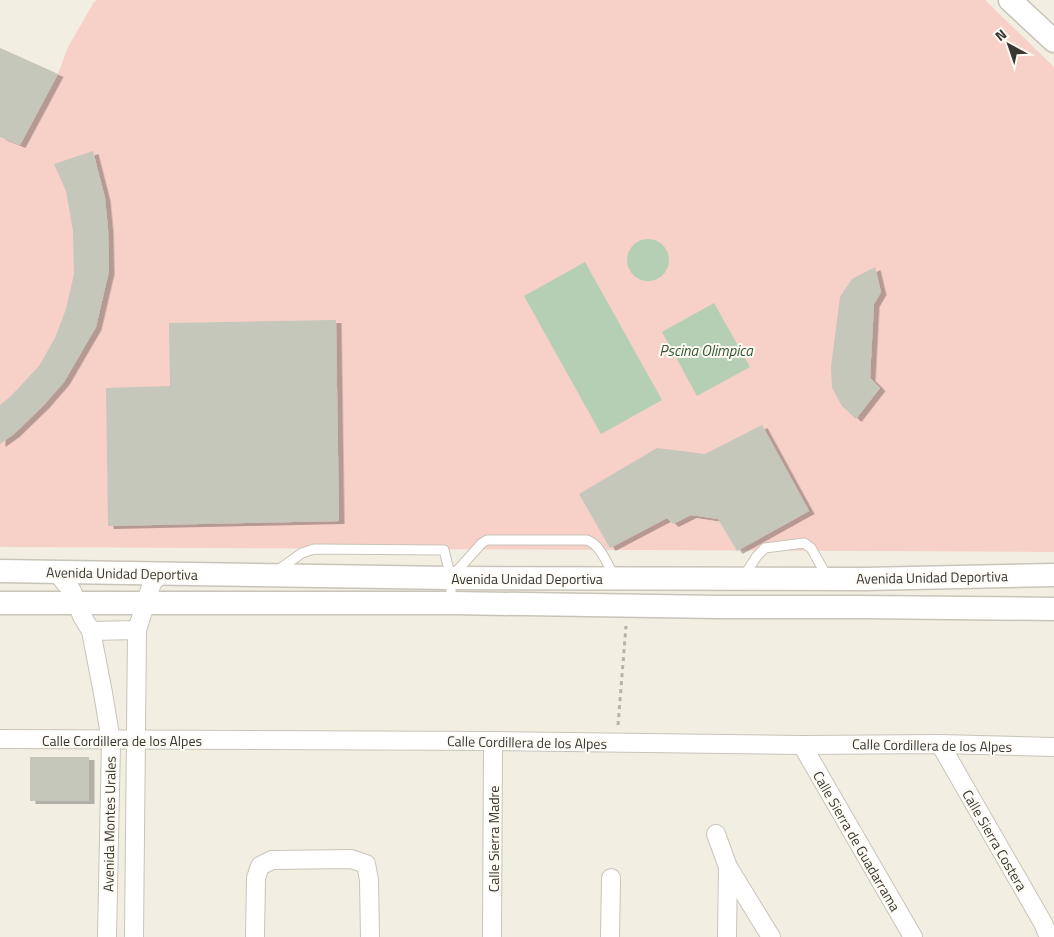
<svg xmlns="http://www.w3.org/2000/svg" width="1054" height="937" font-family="'Titillium Web',sans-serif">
  <defs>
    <filter id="shadow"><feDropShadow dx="5.5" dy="3" stdDeviation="0" flood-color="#0004"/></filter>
  </defs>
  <rect width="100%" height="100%" fill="#f3eee2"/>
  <polygon fill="#f7d0c8" points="97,0 985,0 1054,67 1054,552 0,547 0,48 58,74 68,47 94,2"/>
  <g fill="#b5cfb4">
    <circle cx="648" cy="260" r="21"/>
    <polygon points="585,262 662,400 601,434 524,296"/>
    <polygon points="714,303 750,367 697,396 662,332"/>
  </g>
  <g fill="#c4c7ba" filter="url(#shadow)">
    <polygon points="0,48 58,74 20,145 0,137"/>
    <polygon points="93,151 105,198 108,229 109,271 96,327 64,382 43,406 14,434 0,444 0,405 11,396 39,366 55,338 66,309 74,274 73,231 66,191 54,164"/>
    <polygon points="875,267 881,292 874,304 870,378 880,388 856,419 842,406 832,388 831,367 840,297 852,279"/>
    <polygon points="336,320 339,521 108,526 106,388 170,386 169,323"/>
    <polygon points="762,425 809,511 737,551 718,519 691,515 673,524 667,518 610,548 579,494 657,448 705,454"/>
    <rect x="30" y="757" width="59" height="44"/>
  </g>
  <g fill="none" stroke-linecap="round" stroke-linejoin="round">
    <g stroke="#c9c4b9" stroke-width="11">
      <g id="service">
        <polyline points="278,570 302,553 314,549 444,550 451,578 451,603"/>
        <path d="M454 574 482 543 487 540H587C601 545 607 564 614 576"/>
        <polyline points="744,576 757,556 765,548 804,543 811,548 828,578"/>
      </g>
    </g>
    <g stroke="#c9c4b9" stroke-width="20">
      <g id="minor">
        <polyline points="57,573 72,591 82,616 91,631 103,693 111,741 107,937"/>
        <polyline points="91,631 137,630"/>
        <polyline points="0,739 493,741 802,745 940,744 1054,747"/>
        <polyline points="940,744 1043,923 1049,937"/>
        <polyline points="802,745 913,937"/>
        <polyline points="716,834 728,867 727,937"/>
        <polyline points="728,867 771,937"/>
        <polyline points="134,937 137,630 152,583 160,574"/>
        <polyline points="255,937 256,878 260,866 272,860 351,859 366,864 369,880 370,937"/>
        <polyline points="492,937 493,741"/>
        <polyline points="610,937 611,878"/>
      </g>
    </g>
    <g stroke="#c9c4b9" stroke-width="25">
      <g id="tertiary">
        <polyline points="1010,0 1054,41"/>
        <polyline points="0,571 451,578 865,579 1054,575"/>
        <polyline points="0,603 451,603 718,607 862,607 1054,609"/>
      </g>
    </g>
    <polyline stroke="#b7b3a9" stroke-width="3" stroke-dasharray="4 4" stroke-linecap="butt" points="618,725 626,626"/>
    <use href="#service" stroke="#fff" stroke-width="9"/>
    <use href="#minor" stroke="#fff" stroke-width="18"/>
    <use href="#tertiary" stroke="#fff" stroke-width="22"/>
  </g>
  <g text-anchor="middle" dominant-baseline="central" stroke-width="4" stroke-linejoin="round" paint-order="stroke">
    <g font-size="14" fill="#393732" stroke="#fefbf4">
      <text transform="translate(122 573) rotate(1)">Avenida Unidad Deportiva</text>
      <text transform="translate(932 577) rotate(-1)">Avenida Unidad Deportiva</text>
      <text x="527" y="578">Avenida Unidad Deportiva</text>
      <text x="122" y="740">Calle Cordillera de los Alpes</text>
      <text transform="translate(527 742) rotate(1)">Calle Cordillera de los Alpes</text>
      <text transform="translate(932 745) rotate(1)">Calle Cordillera de los Alpes</text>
      <text transform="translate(109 824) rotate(-89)">Avenida Montes Urales</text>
      <text transform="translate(493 839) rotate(-90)">Calle Sierra Madre</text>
      <text transform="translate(995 840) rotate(60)">Calle Sierra Costera</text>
      <text transform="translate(857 841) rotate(60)">Calle Sierra de Guadarrama</text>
    </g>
    <g font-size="15" font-style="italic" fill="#325832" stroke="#fefbf4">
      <text x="706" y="350">Pscina Olimpica</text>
    </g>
  </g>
  <g transform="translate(1009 45) rotate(320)" stroke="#fefbf4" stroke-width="4" paint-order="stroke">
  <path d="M0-4L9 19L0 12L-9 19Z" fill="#393732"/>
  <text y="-8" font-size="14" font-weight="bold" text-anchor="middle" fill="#393732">N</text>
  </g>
</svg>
